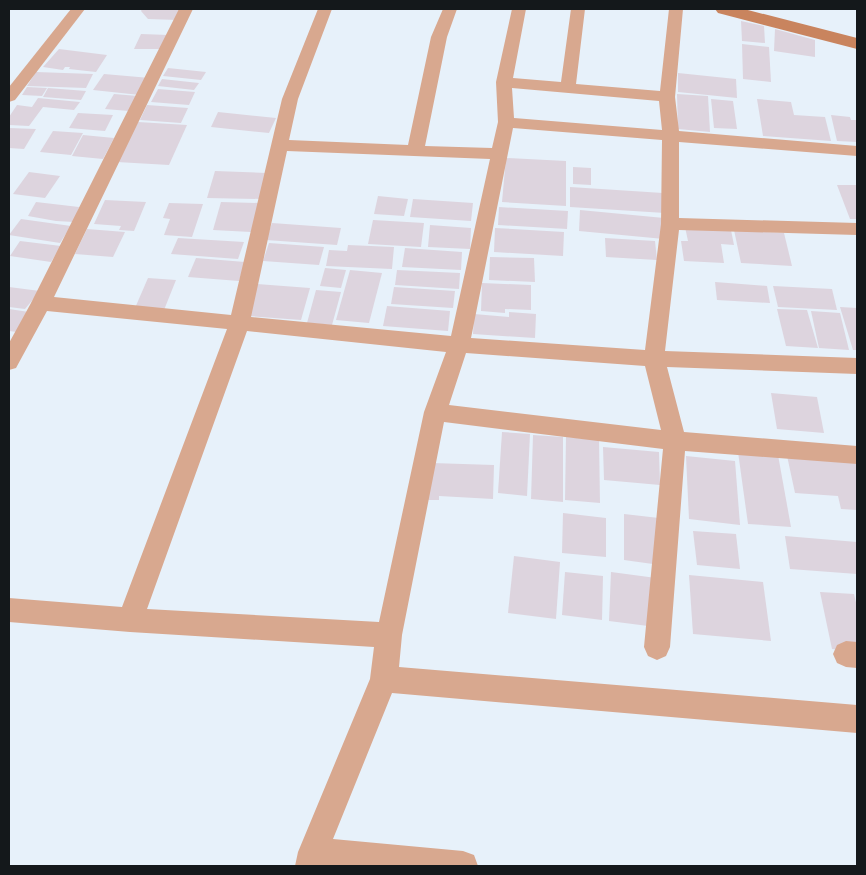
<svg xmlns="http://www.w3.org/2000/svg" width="866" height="875" font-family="Karla,sans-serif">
  <rect width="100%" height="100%" fill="#e7f1fa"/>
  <g fill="#ddd4de">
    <polygon points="142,9 182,9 177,20 148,19 141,11"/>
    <polygon points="741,21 764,26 765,43 742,41"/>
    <polygon points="775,29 815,40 815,57 774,51"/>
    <polygon points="141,34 169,35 163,49 134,49"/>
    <polygon points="742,44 769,47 771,82 743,79"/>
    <polygon points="59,49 107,55 96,72 69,69 70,67 65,67 63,70 43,67"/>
    <polygon points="168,68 206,72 201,80 163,76"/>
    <polygon points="36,72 93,74 86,88 27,86"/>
    <polygon points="678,73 736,79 737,98 678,92"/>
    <polygon points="104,74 150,78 140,95 93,90"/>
    <polygon points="162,79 199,83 194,90 158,86"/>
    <polygon points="27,87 47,88 42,96 22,95"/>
    <polygon points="48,88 86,91 81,100 43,97"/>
    <polygon points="158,89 195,92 189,105 151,102"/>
    <polygon points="114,94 138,96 129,111 105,109"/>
    <polygon points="677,94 708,96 710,132 678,129"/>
    <polygon points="38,98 80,102 74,110 43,107 29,126 9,125 9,117 17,105 32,107"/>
    <polygon points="711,99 733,101 737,129 714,128"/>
    <polygon points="757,99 791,102 794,115 825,117 831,141 763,136"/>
    <polygon points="147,105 188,108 181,123 140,120"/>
    <polygon points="218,112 276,118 269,133 211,127"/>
    <polygon points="78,113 113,115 105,131 69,128"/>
    <polygon points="831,115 850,117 851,120 857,120 857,142 837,141"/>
    <polygon points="138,122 187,125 169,165 117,162"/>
    <polygon points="9,128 36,129 24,149 9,148"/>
    <polygon points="53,131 83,133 71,155 40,152"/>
    <polygon points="83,135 114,138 103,159 72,156"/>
    <polygon points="506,158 566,161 566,206 502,202"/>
    <polygon points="573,167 591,168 591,185 573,184"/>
    <polygon points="215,171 267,173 261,199 207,198"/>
    <polygon points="29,172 60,176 45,198 13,194"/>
    <polygon points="837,185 857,185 857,219 850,219"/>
    <polygon points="570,187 663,193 665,213 570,207"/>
    <polygon points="378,196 408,199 404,216 374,214"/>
    <polygon points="413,199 473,203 471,221 410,217"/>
    <polygon points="105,200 146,202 134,231 119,230 121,226 94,224"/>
    <polygon points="36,202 79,207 74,222 56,221 28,216"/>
    <polygon points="221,202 259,203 251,232 213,230"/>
    <polygon points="169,203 203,204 192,237 164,235 170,219 163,218"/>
    <polygon points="499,207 568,211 567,229 498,225"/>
    <polygon points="580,210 664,218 664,239 579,231"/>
    <polygon points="21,219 71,226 60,243 9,235"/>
    <polygon points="373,220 424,223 421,247 368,244"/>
    <polygon points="272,223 341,228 337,245 266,240"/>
    <polygon points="430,225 471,228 470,249 428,247"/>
    <polygon points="685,227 731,230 734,245 721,244 724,263 684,261 681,241 688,241"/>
    <polygon points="495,228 564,232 563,256 494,252"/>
    <polygon points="87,229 125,232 113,257 75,254"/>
    <polygon points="734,230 784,233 792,266 741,263"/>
    <polygon points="178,238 244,242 238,259 171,254"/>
    <polygon points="605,238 655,241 657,260 606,257"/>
    <polygon points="20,241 61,246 51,262 10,256"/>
    <polygon points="269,243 324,247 319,265 263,261"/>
    <polygon points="348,245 394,247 392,269 326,266 329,250 347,251"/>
    <polygon points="405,248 462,252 461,270 402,267"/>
    <polygon points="490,257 534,258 535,282 489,280"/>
    <polygon points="196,258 245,262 239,281 188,277"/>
    <polygon points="325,268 346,270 341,288 320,286"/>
    <polygon points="350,270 382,273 369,323 336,320"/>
    <polygon points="397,270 460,273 459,289 395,285"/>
    <polygon points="148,278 176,280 164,310 135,308"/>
    <polygon points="715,282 767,286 770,303 717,300"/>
    <polygon points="482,283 531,285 531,310 505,309 505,313 481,311"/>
    <polygon points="257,284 310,288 301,320 248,316"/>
    <polygon points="773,286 832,289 837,310 778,307"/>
    <polygon points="9,287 40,291 25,309 9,307"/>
    <polygon points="394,287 455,291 453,308 391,304"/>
    <polygon points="316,290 341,292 332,325 307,323"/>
    <polygon points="387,306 450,311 448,331 383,326"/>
    <polygon points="840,307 857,308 857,350 853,350"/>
    <polygon points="9,309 29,312 17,332 9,331"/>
    <polygon points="777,309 807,310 818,348 786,346"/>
    <polygon points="811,311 840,313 849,350 819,348"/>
    <polygon points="509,312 536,314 535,338 473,334 474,314 509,317"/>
    <polygon points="771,393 817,397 824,433 777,429"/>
    <polygon points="502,432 530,434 527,496 498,493"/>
    <polygon points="533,435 563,437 563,502 531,499"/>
    <polygon points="566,437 599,440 600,503 565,500"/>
    <polygon points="603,447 659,452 660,485 604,480"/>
    <polygon points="786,451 830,460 857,462 857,510 841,509 838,496 795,493"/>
    <polygon points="738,452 778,455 791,527 748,524"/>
    <polygon points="686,456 735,461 740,525 689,519"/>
    <polygon points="432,463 494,465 493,499 439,496 439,500 422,500"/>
    <polygon points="563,513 606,518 606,557 562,553"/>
    <polygon points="624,514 659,518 660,565 624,560"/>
    <polygon points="693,531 736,534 740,569 697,565"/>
    <polygon points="785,536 857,542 857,574 790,569"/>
    <polygon points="514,556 560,562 556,619 508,613"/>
    <polygon points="565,572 603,576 602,620 562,615"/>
    <polygon points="611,572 656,578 656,627 609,621"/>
    <polygon points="689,575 763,582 771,641 693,634"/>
    <polygon points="820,592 854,594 857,607 857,651 832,649"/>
  </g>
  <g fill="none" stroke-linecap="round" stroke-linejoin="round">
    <g fill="#d8a88f" fill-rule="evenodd">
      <polygon points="71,9 85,9 15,100 9,102 9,87"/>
      <path d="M179 9H193L54 297 231 315 282 99 318 9H332L298 99 289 140 408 145 431 37 443 9H457L447 37 425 146 492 148 498 122 496 82 512 9H526L513 78 561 82 571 9H585L576 84 660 91 669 9H683L675 97 679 131 857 146V156L679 142V218L857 223V235L679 230 665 351 857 358V374L667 367 684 432 857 446V464L685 451 670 647 666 656 657 660 648 656 644 647 663 449 444 422 402 635 399 667 857 705V733L392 693 333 839 463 851 474 855 478 866H295L298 852 370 679 374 647 130 632 9 622V598L122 607 227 329 47 311 16 368 9 370V343L31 303ZM512 88 659 101 662 130 514 118ZM513 128 662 140 661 224 645 350 471 338ZM287 151 490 159 451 336 251 317ZM247 331 446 352 424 412 379 622 147 609ZM466 353 645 366 661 430 449 405Z"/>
      <polygon points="846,641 857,642 857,668 846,667 837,663 833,654 837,645"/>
    </g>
    <polygon fill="#c9845e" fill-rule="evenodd" points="715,9 744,9 857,38 857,49 718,13"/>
  </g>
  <rect width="866" height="875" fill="none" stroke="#14181b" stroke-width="20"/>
</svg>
